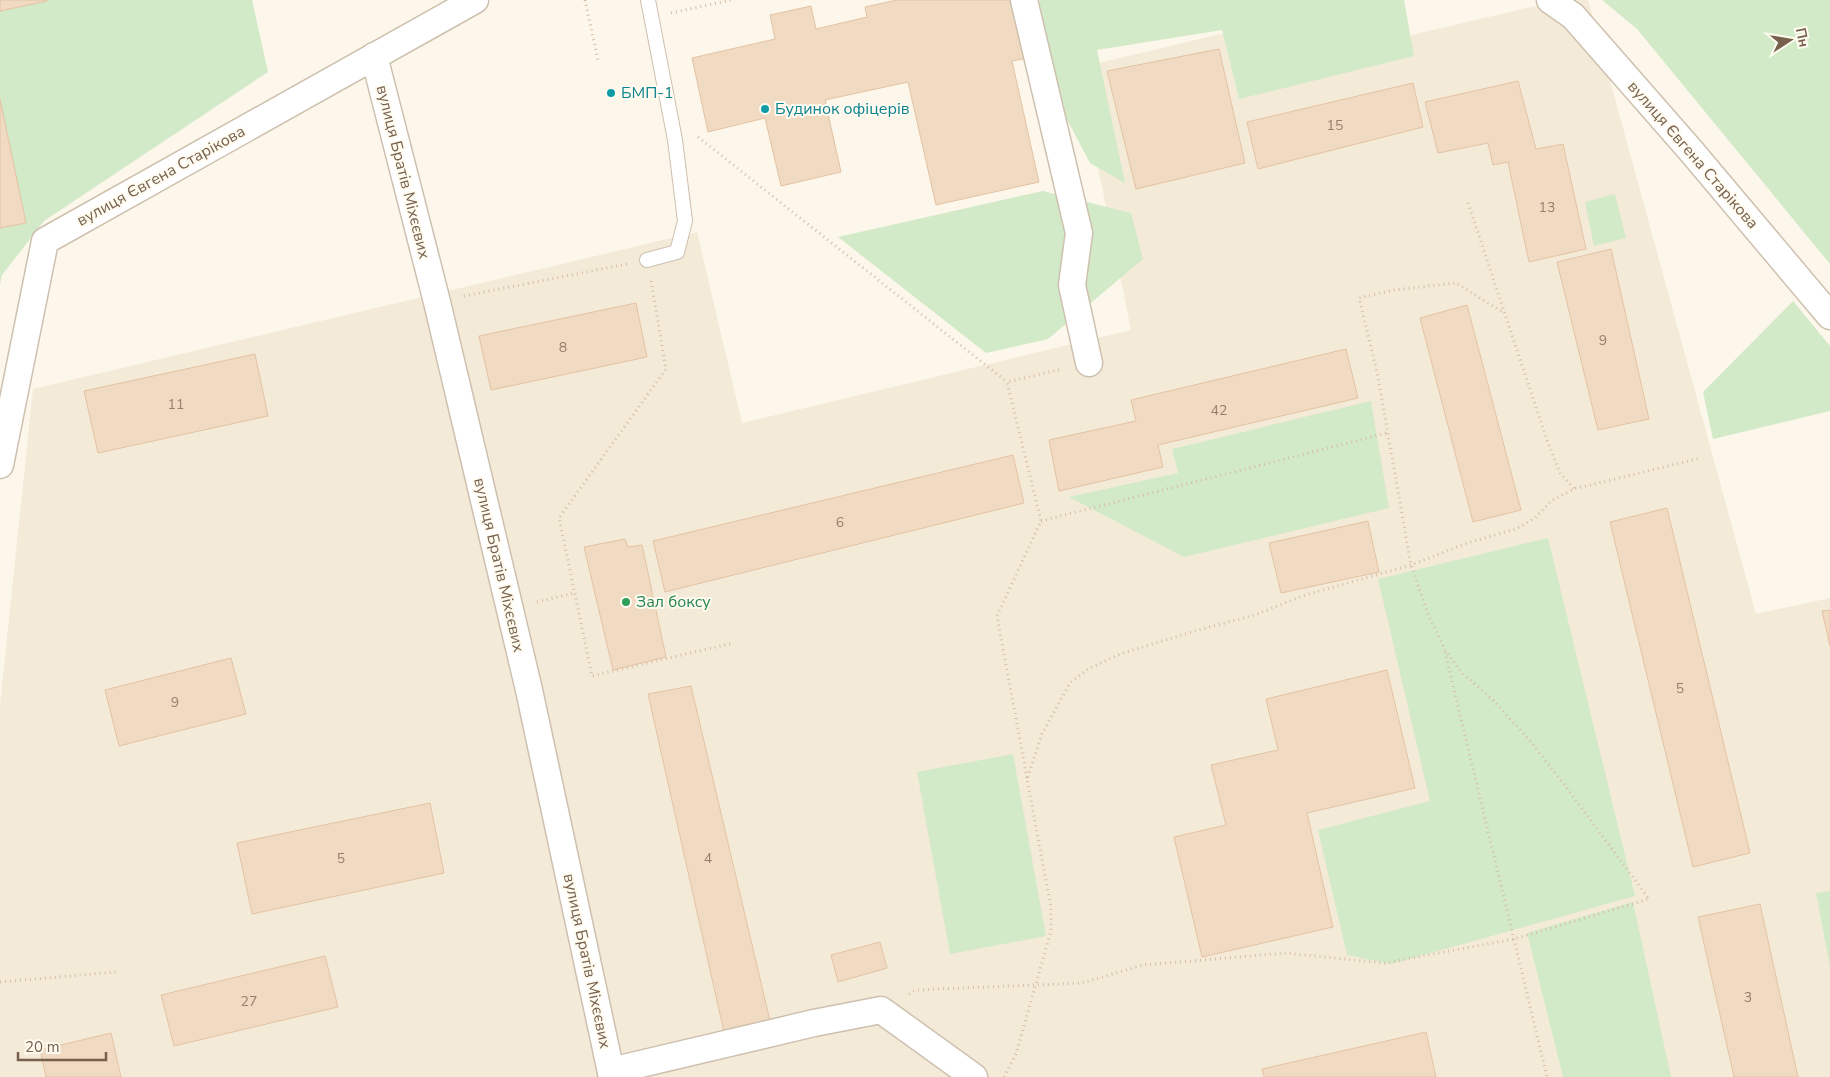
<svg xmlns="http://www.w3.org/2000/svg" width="1830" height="1077" font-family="'Nunito Sans',sans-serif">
  <rect width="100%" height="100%" fill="#fcf7ea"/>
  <polygon fill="#f4ead8" points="1562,0 1588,0 1756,614 1830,598 1830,1077 0,1077 0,705 33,389 697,232 742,423 1131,330 1078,68 1229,32 1239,75"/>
  <g fill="#d2eac8">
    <polygon points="0,0 252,0 268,72 44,221 2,275 0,284"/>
    <polygon points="1039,0 1404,0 1414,56 1239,99 1222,30 1097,50 1125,183 1090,163 1061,108"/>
    <polygon points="1602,0 1830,0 1830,264 1637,29"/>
    <polygon points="1043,191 1131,213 1143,259 1048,339 986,353 838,237"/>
    <polygon points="1615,194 1626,238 1594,246 1585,202"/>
    <polygon points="1793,301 1830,346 1830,411 1713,439 1703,392"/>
    <polygon points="1371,401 1389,508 1184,557 1069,497 1178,473 1172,449"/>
    <polygon points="1548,538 1635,896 1391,964 1347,955 1318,830 1430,801 1378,579"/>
    <polygon points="1013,754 1046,936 950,954 917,772"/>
    <polygon points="1830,891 1830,967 1816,893"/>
    <polygon points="1633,902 1671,1077 1563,1077 1527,933"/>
  </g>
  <g fill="#f1dac2" stroke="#e4c2a2">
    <polygon points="0,0 47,0 47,1 0,11"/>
    <polygon points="897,0 1015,0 1028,58 1012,61 1039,182 936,205 908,82 825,100 841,172 781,186 765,118 708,132 692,58 775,39 770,15 811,6 816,29 867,17 865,7"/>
    <polygon points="1219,49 1245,163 1136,189 1107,71"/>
    <polygon points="1518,81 1536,149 1563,144 1586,249 1529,262 1508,162 1493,165 1488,143 1438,153 1425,102"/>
    <polygon points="1413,83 1423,127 1258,169 1247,122"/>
    <polygon points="0,99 26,223 0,228"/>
    <polygon points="1611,249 1649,419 1598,430 1557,262"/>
    <polygon points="636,303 647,357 491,390 479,336"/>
    <polygon points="1467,305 1521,510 1473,522 1420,318"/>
    <polygon points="1346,349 1358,398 1158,445 1163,467 1059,491 1049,440 1136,421 1131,400"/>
    <polygon points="255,354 268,416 98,453 84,391"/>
    <polygon points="1013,455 1024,503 665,592 653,541"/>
    <polygon points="1667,508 1750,853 1693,867 1610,522"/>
    <polygon points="1368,521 1379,572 1281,593 1269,543"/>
    <polygon points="625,539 628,547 642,545 666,657 613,670 584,547"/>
    <polygon points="1830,610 1830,646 1822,611"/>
    <polygon points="231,658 246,714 119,746 105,690"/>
    <polygon points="1387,670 1415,788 1307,813 1333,927 1202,957 1174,837 1226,825 1211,765 1278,750 1266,699"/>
    <polygon points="691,686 770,1021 724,1032 648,694"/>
    <polygon points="430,803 444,873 252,914 237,843"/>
    <polygon points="1760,904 1798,1077 1734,1077 1698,917"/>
    <polygon points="880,942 887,968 838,982 831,955"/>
    <polygon points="325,956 338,1007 174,1046 161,995"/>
    <polygon points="1426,1032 1436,1077 1264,1077 1262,1069"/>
    <polygon points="111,1033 121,1077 46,1077 40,1050"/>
  </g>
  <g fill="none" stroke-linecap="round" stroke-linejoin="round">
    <g stroke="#cec0af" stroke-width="16">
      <polyline id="lane" points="647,260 677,252 685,221 675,140 648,0"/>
    </g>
    <g stroke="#cec0af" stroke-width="29">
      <g id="street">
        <polyline points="1024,0 1079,233 1072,285 1089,363"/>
        <polyline points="1550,0 1573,16 1692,152 1830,316"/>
        <polyline points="374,56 437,302 529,690 612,1077"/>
        <polyline points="0,465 45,241 475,0"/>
        <polyline points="611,1071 814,1023 881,1010 974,1077"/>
      </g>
    </g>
    <g stroke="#d7bda4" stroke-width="3" stroke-dasharray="1 4" stroke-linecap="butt">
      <polyline points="585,0 598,60"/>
      <polyline points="671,13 731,0"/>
      <polyline points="698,137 1007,382"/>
      <polyline points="1468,203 1547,440 1560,473 1574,489"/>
      <polyline points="651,281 666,369 559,518 592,676 733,643"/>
      <polyline points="464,296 627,264"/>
      <polyline points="1041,521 1387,433"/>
      <polyline points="537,602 574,593"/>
      <polyline points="1445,652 1547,1077"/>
      <polyline points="1027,778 997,616 1041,521 1007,382 1062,369"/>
      <polyline points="0,982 116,972"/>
      <polyline points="909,994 916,990 1082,983 1143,965 1286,953 1385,963 1514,939 1649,899 1566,787 1531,742 1493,700 1461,672 1445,650 1428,614 1411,565 1377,372 1359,298 1394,290 1456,283 1504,313"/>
      <polyline points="1004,1077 1016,1054 1051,931 1051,907 1027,779 1042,734 1070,683 1088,669 1120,654 1198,630 1255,615 1302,596 1411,565 1470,542 1516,529 1535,518 1551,501 1574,489 1701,458"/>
    </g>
    <use href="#lane" stroke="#fff" stroke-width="14"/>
    <use href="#street" stroke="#fff" stroke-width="26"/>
  </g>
  <g fill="#0f9aa8" stroke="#fffbf0" stroke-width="2">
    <circle cx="611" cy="93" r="5"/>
    <circle cx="765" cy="109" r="5"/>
  </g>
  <circle fill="#2e9e5b" stroke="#fffbf0" stroke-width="2" cx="626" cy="602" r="5"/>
  <g text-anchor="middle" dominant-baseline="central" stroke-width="4" stroke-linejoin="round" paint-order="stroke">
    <g font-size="14" fill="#967f6a">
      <text x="1335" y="125">15</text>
      <text x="1547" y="207">13</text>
      <text x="1603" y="340">9</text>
      <text x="563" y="347">8</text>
      <text x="176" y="404">11</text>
      <text x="1219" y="410">42</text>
      <text x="840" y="522">6</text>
      <text x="1680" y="688">5</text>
      <text x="175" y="702">9</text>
      <text x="341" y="858">5</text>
      <text x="708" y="858">4</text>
      <text x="1748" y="997">3</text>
      <text x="249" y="1001">27</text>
    </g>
    <g font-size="16" fill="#0d838f" stroke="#fffbf0" text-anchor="start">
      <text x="621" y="93">БМП-1</text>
      <text x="775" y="109">Будинок офіцерів</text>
    </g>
    <g font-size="16" fill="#77614d" stroke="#fffbf0">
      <text transform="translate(1693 155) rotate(49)">вулиця Євгена Старікова</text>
      <text transform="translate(403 172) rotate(76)">вулиця Братів Міхєєвих</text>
      <text transform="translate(161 176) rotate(-29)">вулиця Євгена Старікова</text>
      <text transform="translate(499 565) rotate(77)">вулиця Братів Міхєєвих</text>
      <text transform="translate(587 961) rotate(78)">вулиця Братів Міхєєвих</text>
    </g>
    <g font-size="16" fill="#27864d" stroke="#fffbf0" text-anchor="start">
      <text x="636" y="602">Зал боксу</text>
    </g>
  </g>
  <g transform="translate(1790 40) rotate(78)" stroke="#fffbf0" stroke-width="4" paint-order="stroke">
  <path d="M0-4L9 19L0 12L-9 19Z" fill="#77614d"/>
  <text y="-8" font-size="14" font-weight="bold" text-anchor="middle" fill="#77614d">Пн</text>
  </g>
  <path d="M18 1052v8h88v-8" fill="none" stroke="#77614d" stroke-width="2.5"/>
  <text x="25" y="1052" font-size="15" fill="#77614d" stroke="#fffbf0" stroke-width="4" paint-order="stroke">20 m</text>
</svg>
